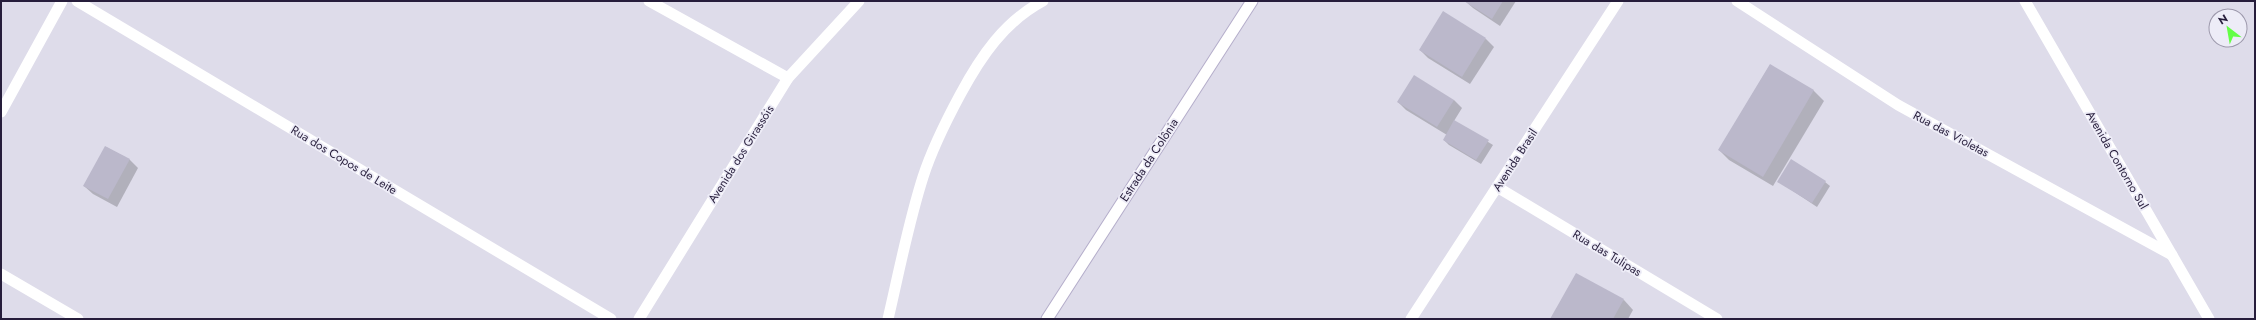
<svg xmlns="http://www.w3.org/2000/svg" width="2256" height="320" font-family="Jost,sans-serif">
  <rect width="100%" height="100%" fill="#dedcea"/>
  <g fill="#0003">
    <polygon points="1465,1 1516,1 1500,26 1473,8"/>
    <polygon points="1486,39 1494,47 1470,84 1428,58 1420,50"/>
    <polygon points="1770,65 1814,91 1824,101 1773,186 1729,160 1719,150"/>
    <polygon points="1454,100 1462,108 1454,121 1493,145 1481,164 1449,145 1444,140 1447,135 1406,110 1398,102"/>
    <polygon points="106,147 130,160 138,168 117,207 93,194 84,186"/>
    <polygon points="1778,181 1825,182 1830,186 1817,207"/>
    <polygon points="1624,300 1633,310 1628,319 1551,319"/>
  </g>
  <g fill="#bbb8cb">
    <polygon points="1464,1 1503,1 1492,19"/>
    <polygon points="1443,11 1486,38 1462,77 1419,50"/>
    <polygon points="1770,64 1814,90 1763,177 1718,150"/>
    <polygon points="1414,75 1454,100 1437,127 1397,102"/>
    <polygon points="1454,120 1489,140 1476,160 1443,140"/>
    <polygon points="105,146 130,159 108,199 83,186"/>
    <polygon points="1791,159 1826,181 1812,203 1777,182"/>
    <polygon points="1576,273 1624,299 1613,319 1550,319"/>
  </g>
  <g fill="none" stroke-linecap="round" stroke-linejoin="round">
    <g stroke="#b5aecb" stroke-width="13">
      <polyline id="secondary" points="1047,319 1252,1"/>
    </g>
    <g stroke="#fff" stroke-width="11">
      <polyline points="77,1 611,319"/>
      <polyline points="649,1 788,78"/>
      <polyline points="1737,1 1898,105 2172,255"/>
      <polyline points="2025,1 2209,319"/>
      <polyline points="1,112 62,1"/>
      <polyline points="1497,187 1717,319"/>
      <polyline points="1,274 78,319"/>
      <polyline points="639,319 788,78 859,1"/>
      <path d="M888 319C899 272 908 224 923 177 932 149 946 121 960 95 981 56 1004 22 1043 1"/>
      <polyline points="1411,319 1618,1"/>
    </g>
    <use href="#secondary" stroke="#fff" stroke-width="11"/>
  </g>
  <g text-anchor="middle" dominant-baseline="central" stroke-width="3.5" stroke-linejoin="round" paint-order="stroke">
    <g font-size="12" fill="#261d3b" stroke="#edecf7">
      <text transform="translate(1951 134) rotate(28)">Rua das Violetas</text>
      <text transform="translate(741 154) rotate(-58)">Avenida dos Girassóis</text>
      <text transform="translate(344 160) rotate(31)">Rua dos Copos de Leite</text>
      <text transform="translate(1149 160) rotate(-57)">Estrada da Colônia</text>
      <text transform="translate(1515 160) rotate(-57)">Avenida Brasil</text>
      <text transform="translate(2117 160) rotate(60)">Avenida Contorno Sul</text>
      <text transform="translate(1607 253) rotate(31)">Rua das Tulipas</text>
    </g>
  </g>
  <rect width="2256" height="320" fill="none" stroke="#261d3b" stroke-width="4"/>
  <g transform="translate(2228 28) rotate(329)"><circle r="19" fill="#edecf7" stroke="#9d99ac"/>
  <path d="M0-3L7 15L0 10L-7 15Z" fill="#63ff45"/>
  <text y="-6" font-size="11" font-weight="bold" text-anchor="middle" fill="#261d3b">N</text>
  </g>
</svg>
